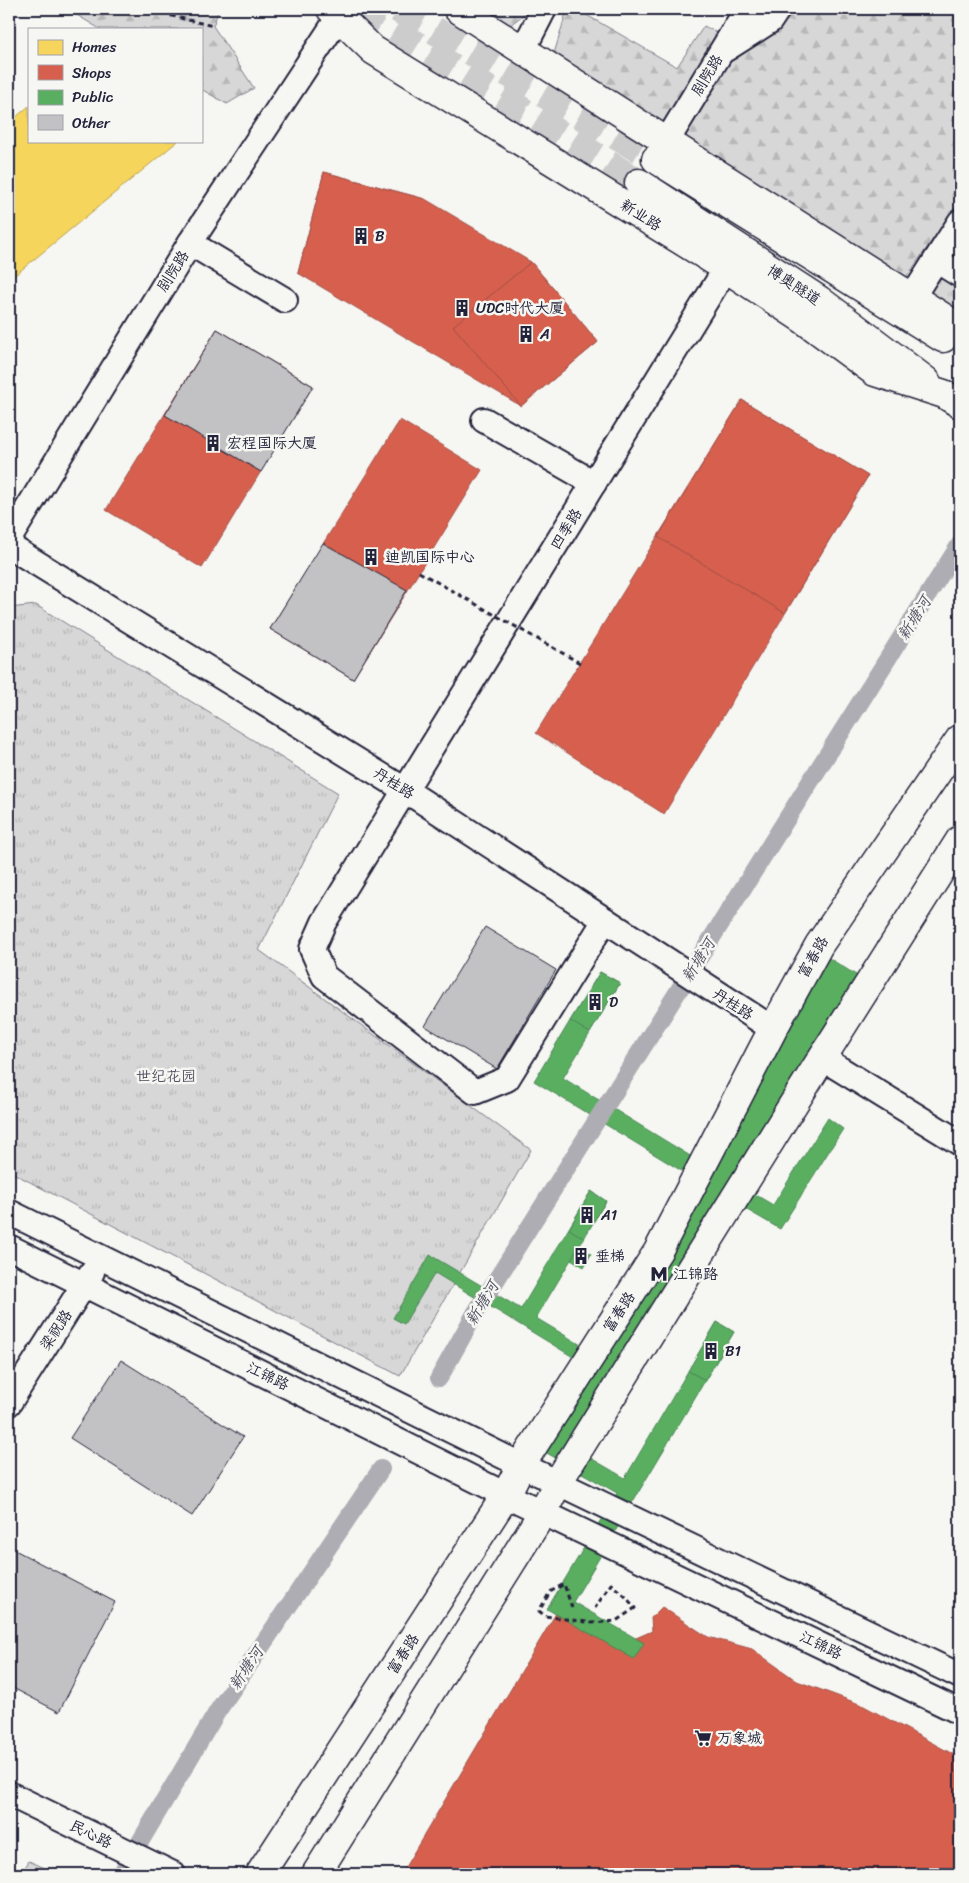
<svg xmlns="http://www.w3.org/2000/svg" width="969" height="1883" font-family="Sriracha,'LXGW WenKai TC',sans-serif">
  <defs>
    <pattern id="grass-tufts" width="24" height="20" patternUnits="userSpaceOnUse" patternTransform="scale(1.25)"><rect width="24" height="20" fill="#d7d7d7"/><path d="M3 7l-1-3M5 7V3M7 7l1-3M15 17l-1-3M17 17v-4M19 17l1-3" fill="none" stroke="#b8b8b9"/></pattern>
    <pattern id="forest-firs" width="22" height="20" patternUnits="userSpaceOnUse" patternTransform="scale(1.25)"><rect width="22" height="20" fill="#d7d7d7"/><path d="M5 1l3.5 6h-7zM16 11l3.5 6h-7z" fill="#b8b8b9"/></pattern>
  </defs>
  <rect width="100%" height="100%" fill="#f6f6f2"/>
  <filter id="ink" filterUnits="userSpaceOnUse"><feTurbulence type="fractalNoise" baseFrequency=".02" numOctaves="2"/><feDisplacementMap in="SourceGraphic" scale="10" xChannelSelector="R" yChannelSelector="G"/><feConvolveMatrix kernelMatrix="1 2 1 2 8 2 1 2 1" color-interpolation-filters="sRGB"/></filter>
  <g filter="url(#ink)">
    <g fill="url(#grass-tufts)" stroke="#7c7c89">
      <polygon points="943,275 960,285 960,314 929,295 928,286 936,276"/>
      <polygon points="36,605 338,793 259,950 531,1150 400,1376 9,1171 9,608"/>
      <polygon points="29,1861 58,1874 21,1874"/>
    </g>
    <g fill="url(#forest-firs)" stroke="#7c7c89">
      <polygon points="67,9 219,9 213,26 254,88 227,104 201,89 201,29 100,29"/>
      <polygon points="480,9 531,9 510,25 494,18"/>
      <polygon points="571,9 576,9 677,67 704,26 719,34 663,128 551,64 567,10"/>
      <polygon points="758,9 960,9 960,201 905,279 680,137"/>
    </g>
    <polygon fill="#f6d55c" stroke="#b69f52" points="29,106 29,141 178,141 9,280 9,123"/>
    <g fill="#d6604d" stroke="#a04d48">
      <polygon points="324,172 425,199 398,299 298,273"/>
      <polygon points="324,172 425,199 531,262 598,342 521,406 298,273"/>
      <polygon points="531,262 598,342 521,406 453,326"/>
      <polygon points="217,329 313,386 202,568 106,510"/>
      <polygon points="742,400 868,476 664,814 536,733"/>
      <polygon points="742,400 868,476 785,613 658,537"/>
      <polygon points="400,420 482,470 353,679 270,629"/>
      <polygon points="662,1607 708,1637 752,1649 797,1681 862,1705 960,1758 960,1874 401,1874 558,1610 620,1645 652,1631 651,1618"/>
    </g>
    <g fill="#5aae61" stroke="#498456">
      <polygon points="824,955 872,985 744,1188 773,1205 828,1118 843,1129 780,1229 735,1203 582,1453 625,1478 717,1322 734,1332 573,1602 644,1643 634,1659 547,1609 617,1493 524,1440 578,1360 435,1273 404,1324 393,1318 430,1255 521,1309 591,1191 606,1201 536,1318 586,1348 690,1176 534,1081 570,1021 600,972 620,983 563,1078 700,1162"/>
      <polygon points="600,972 620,983 590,1033 570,1021"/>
      <polygon points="591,1191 606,1201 584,1238 569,1229"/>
      <polygon points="579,1246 591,1254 584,1267 571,1259"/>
      <polygon points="717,1322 734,1332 705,1380 688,1371"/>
    </g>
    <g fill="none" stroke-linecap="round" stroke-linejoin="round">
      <g stroke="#adadb3" stroke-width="18">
        <polyline points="439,1378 476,1312 960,544"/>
        <polyline points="121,1874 217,1712 381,1469"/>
      </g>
    </g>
    <g fill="#c2c2c4" stroke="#22223b">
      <polygon points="217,329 313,386 261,472 165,415"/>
      <polygon points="323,543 407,590 353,679 270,629"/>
      <polygon points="485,927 556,970 497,1069 425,1026"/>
      <polygon points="121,1360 243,1437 192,1516 70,1438"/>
      <polygon points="9,1547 115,1602 59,1712 9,1686"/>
    </g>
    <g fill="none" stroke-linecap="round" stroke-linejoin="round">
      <g stroke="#cccccd" stroke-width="28" stroke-dasharray="28 14" stroke-linecap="butt">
        <polyline points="358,9 639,183"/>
        <polyline points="398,9 656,159"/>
      </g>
      <g stroke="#22223b" stroke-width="28">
        <g id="minor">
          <polyline points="726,49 770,21 778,9"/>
          <polyline points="523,50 544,9"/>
          <polyline points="667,141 747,9"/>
          <polyline points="190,243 285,300"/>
          <polyline points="936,260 960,275"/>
          <polyline points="913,296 960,222"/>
          <polyline points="484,420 594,483"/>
          <polyline points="9,539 190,243 344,9"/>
          <polyline points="9,546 405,790 773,1029"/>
          <polyline points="605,920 507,1079 475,1092 324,976 312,949 324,922 726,268"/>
          <polyline points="822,1058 960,1143"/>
          <polyline points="9,1212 521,1465 960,1676"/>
          <polyline points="9,1247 506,1495 960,1712"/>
          <polyline points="9,1403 92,1272"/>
          <polyline points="9,1794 173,1874"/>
        </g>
      </g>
      <g stroke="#22223b" stroke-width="31">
        <g id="major">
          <polyline points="331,9 373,50 726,268 803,319 875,372 944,394 960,404"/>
          <polyline points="458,9 960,328"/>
          <polyline points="656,159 943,338"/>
          <polyline points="639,183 819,300 926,381"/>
          <polyline points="260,1874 506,1495 521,1465 658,1251 773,1029 819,945 960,739"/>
          <polyline points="316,1874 543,1512 558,1482 822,1058 960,840"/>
        </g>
      </g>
      <g stroke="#22223b" stroke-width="3" stroke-dasharray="5 4" stroke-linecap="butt">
        <polyline points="154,9 172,16 213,26"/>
        <polyline points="572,1608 564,1584 550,1592 539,1611 545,1616 593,1623 616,1621 635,1608 626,1597 611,1584 595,1608"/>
      </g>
      <use href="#minor" stroke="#f6f6f2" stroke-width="24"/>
      <use href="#major" stroke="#f6f6f2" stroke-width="28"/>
      <polyline stroke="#22223b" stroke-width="3" stroke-dasharray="5 4" stroke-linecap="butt" points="419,572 580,663"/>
    </g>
  </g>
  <defs>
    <g id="building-bare" transform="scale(1.35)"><path d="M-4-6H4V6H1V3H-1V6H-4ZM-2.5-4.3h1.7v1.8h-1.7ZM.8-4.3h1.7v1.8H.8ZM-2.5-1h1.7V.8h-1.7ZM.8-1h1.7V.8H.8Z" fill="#22223b" stroke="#f6f6f2" stroke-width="2.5" paint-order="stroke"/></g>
    <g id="metro-bare" transform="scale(1.35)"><path d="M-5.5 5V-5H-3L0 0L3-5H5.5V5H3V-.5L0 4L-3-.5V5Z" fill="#22223b" stroke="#f6f6f2" stroke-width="2.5" paint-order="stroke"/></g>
    <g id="supermarket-bare" transform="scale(1.35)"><path d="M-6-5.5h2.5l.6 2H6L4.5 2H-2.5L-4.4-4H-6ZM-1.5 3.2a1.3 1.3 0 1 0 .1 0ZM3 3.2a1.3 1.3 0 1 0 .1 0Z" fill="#22223b" stroke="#f6f6f2" stroke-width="2.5" paint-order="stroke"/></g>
  </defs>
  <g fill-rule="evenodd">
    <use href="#building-bare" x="361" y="236"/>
    <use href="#building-bare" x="462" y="308"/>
    <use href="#building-bare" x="526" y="334"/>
    <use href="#building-bare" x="213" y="443"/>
    <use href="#building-bare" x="371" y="557"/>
    <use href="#building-bare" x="595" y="1002"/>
    <use href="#building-bare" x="587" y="1215"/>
    <use href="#building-bare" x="581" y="1256"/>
    <use href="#metro-bare" x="659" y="1274"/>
    <use href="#building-bare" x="711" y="1351"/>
    <use href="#supermarket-bare" x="703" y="1738"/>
  </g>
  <g text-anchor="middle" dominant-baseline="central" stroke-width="5" stroke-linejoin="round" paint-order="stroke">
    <g font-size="15" fill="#22223b" stroke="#f6f6f2">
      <text transform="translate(707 75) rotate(-59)">剧院路</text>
      <text transform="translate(641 215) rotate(32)">新业路</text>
      <text transform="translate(173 271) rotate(-58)">剧院路</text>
      <text transform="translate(794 285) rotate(33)">博奥隧道</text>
      <text transform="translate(566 529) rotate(-58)">四季路</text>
      <text transform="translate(394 783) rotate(32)">丹桂路</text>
      <text transform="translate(813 957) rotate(-60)">富春路</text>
      <text transform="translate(733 1004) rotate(33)">丹桂路</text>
      <text transform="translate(619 1312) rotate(-57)">富春路</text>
      <text transform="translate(56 1330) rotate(-57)">梁祝路</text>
      <text transform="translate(268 1376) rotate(26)">江锦路</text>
      <text transform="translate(821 1645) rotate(26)">江锦路</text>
      <text transform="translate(403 1654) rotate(-57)">富春路</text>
      <text transform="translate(91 1834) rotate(26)">民心路</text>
    </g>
    <g font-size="15" fill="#22223b" stroke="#f6f6f2" text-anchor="start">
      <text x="375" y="236">B</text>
      <text x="476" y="308">UDC时代大厦</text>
      <text x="540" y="334">A</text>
      <text x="227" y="443">宏程国际大厦</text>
      <text x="385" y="557">迪凯国际中心</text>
      <text x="609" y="1002">D</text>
      <text x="601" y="1215">A1</text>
      <text x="595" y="1256">垂梯</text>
      <text x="673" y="1274">江锦路</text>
      <text x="725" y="1351">B1</text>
      <text x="717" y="1738">万象城</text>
    </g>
    <g font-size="15" fill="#4f4f62" stroke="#f6f6f2">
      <text x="166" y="1076">世纪花园</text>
    </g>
    <g font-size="16" font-style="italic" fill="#535365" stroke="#f6f6f2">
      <text transform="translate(914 618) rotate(-58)">新塘河</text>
      <text transform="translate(698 960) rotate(-58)">新塘河</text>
      <text transform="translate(482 1303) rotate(-59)">新塘河</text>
      <text transform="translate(246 1668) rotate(-56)">新塘河</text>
    </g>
  </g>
  <rect width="969" height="1883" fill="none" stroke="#f6f6f2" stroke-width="30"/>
  <rect x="15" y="15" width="939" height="1853" fill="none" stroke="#22223b" stroke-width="2" filter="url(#ink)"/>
  <rect x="28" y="28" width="175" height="115" fill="#f6f6f2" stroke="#a1a1a9"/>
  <rect x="38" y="40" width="25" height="15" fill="#f6d55c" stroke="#a1a1a9"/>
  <text x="72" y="52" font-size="15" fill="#22223b">Homes</text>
  <rect x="38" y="65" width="25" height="15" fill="#d6604d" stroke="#a1a1a9"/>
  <text x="72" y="78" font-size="15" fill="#22223b">Shops</text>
  <rect x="38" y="90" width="25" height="15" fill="#5aae61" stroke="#a1a1a9"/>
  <text x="72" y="102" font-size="15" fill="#22223b">Public</text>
  <rect x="38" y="115" width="25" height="15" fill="#c2c2c4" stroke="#a1a1a9"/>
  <text x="72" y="128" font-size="15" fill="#22223b">Other</text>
</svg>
